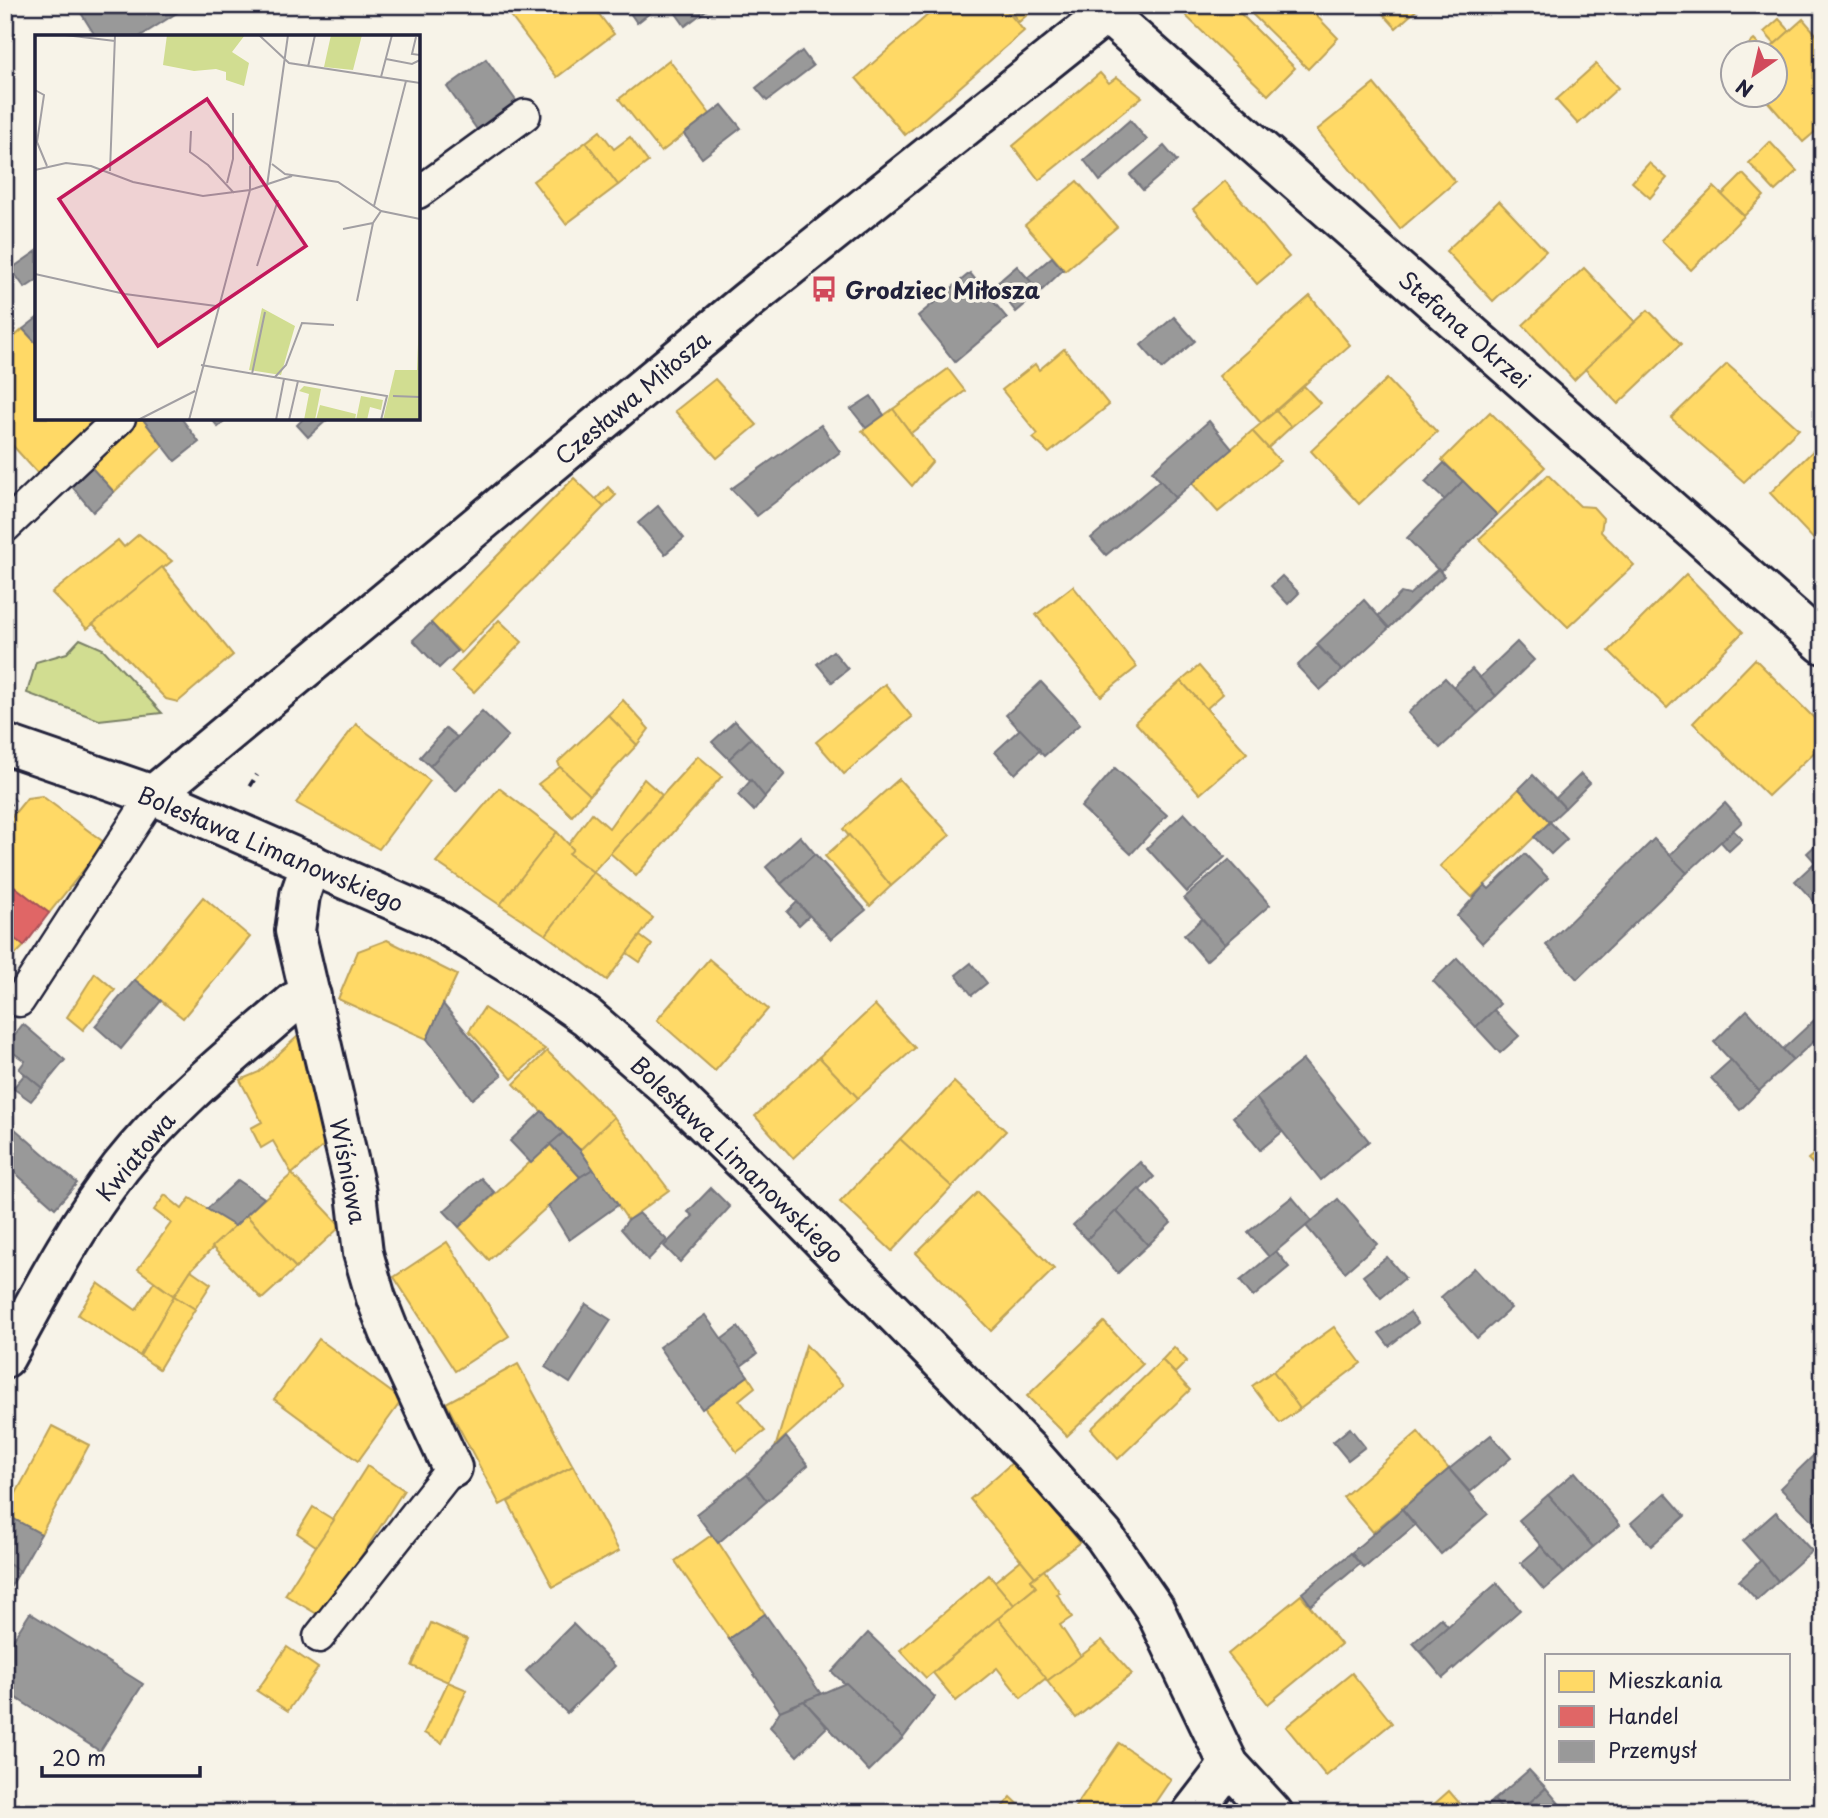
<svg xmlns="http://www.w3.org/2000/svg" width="1828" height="1818" font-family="'Playpen Sans',sans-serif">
  <rect width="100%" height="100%" fill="#f7f3e8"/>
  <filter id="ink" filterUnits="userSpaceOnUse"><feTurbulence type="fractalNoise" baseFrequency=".0143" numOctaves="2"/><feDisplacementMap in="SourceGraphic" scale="14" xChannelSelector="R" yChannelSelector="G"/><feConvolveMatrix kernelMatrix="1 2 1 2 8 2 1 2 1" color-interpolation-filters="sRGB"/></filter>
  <g filter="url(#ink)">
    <polygon fill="#d1dd91" stroke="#7a8066" stroke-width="2" points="80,639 103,649 162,713 99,720 27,693 36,662 67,653"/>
    <g fill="#ffd966" stroke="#bda259" stroke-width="2">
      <polygon points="502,5 592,5 614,34 557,77"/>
      <polygon points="939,5 1002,5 1024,31 905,135 856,78"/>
      <polygon points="1005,5 1038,5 1019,22"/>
      <polygon points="1195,5 1232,5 1295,68 1268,95 1186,16"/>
      <polygon points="1255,5 1306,5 1338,38 1308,69 1249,11"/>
      <polygon points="1375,5 1422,5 1396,28"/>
      <polygon points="1779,19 1790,31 1775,44 1764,32"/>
      <polygon points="1803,19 1823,42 1823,125 1803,142 1761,94 1776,94 1776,52 1766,52"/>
      <polygon points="1754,40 1766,52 1740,52"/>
      <polygon points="669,60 710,114 661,152 619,99"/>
      <polygon points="1596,64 1618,88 1578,124 1556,100"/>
      <polygon points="1100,73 1109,83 1117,77 1142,97 1039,180 1013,146"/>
      <polygon points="1374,84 1455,182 1400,229 1317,130"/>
      <polygon points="600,131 614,149 630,137 648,162 618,185 586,142"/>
      <polygon points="586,142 618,185 566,224 533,181"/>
      <polygon points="1770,142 1797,171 1775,191 1749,163"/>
      <polygon points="1649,163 1667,178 1650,198 1632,182"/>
      <polygon points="1743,174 1764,196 1744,216 1722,195"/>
      <polygon points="1077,181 1117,227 1065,271 1025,225"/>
      <polygon points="1225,181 1289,257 1257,284 1193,209"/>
      <polygon points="1714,187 1744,216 1691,270 1661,240"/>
      <polygon points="1499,201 1546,251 1493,301 1446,251"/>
      <polygon points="1584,268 1635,322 1574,380 1523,325"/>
      <polygon points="1310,296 1350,345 1261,423 1219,376"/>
      <polygon points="1648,310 1681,344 1618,404 1585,369"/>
      <polygon points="23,329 37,344 37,418 101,418 41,477 5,437 5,345"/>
      <polygon points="1064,349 1109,405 1049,453 1033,438 1038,434 1002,390 1035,364 1039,370"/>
      <polygon points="1727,364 1799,429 1744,482 1671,418"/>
      <polygon points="948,369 965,391 911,433 893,409"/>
      <polygon points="715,379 757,425 717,458 675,411"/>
      <polygon points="1387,379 1437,432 1359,504 1311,451"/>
      <polygon points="1304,386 1320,403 1291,427 1276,411"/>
      <polygon points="893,409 932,462 912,486 862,431"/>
      <polygon points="1276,411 1291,427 1268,448 1252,431"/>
      <polygon points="1490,412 1545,467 1497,515 1442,460"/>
      <polygon points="139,418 142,418 163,446 114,492 90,466"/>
      <polygon points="1252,431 1280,461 1218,512 1192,483"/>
      <polygon points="1819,445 1823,449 1823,540 1818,544 1770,493"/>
      <polygon points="1548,475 1580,506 1593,507 1603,518 1601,532 1634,565 1568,627 1479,539"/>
      <polygon points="574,478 604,507 461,653 431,623"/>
      <polygon points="608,487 616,495 604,507 596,499"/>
      <polygon points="139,534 172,561 87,629 52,593 118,540 124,547"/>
      <polygon points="162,567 233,655 178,702 166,699 93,624"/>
      <polygon points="1686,574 1743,632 1667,708 1609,651"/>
      <polygon points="1073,586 1137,667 1101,696 1036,615"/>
      <polygon points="499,620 522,642 474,692 451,672"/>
      <polygon points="1755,659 1823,727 1823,744 1768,796 1693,723"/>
      <polygon points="1199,666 1223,694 1206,709 1181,681"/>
      <polygon points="1181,681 1247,753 1200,794 1135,722"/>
      <polygon points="885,684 912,717 844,774 816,742"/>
      <polygon points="623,700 649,729 637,745 608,715"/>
      <polygon points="608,715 637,745 590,795 560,767 558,762"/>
      <polygon points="356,724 430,781 379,849 296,803"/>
      <polygon points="698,756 722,776 636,876 610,853"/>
      <polygon points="560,767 590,795 572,816 538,784"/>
      <polygon points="644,779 662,795 593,872 569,854 573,849 568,845 592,813 609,828"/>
      <polygon points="899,779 950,835 891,886 843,829"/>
      <polygon points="499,788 557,832 500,905 436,862"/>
      <polygon points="1519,789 1550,822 1472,897 1440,866"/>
      <polygon points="42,796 105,843 49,913 5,879 5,825 27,798"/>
      <polygon points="557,832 573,849 569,854 593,872 546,935 500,905"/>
      <polygon points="849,835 891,886 870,906 825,856"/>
      <polygon points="593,872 653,918 607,980 546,935"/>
      <polygon points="203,897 250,937 183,1018 135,980"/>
      <polygon points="5,931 24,946 5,965"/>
      <polygon points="640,936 652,945 640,962 627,953"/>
      <polygon points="387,940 457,975 427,1039 338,999 358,951"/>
      <polygon points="709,959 768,1009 715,1071 657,1020"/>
      <polygon points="95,973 115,990 83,1030 67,1017"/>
      <polygon points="875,1005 915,1048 858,1098 819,1057"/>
      <polygon points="484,1008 545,1049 512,1079 469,1031"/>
      <polygon points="299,1035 328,1142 292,1174 273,1141 261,1148 251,1128 262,1122 240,1080 259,1072"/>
      <polygon points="547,1051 614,1117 580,1150 514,1084"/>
      <polygon points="819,1057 858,1098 793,1158 755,1116"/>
      <polygon points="954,1082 1006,1131 952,1187 900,1139"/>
      <polygon points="614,1117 669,1190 628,1220 580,1150"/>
      <polygon points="900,1139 952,1187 892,1251 840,1202"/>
      <polygon points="550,1144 580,1177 489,1260 459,1227"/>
      <polygon points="1823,1146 1823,1174 1808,1159"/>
      <polygon points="292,1174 341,1226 296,1268 246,1215"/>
      <polygon points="978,1192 1054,1269 991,1331 916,1253"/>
      <polygon points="165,1195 182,1209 190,1198 235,1226 191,1270 174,1296 138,1269 171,1223 154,1210"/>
      <polygon points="246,1215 296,1268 262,1299 212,1247"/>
      <polygon points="447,1242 509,1336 455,1371 394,1277"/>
      <polygon points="191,1270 211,1284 195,1309 174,1296"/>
      <polygon points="154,1282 174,1296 140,1356 78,1315 98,1283 136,1310"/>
      <polygon points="174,1296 195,1309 159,1369 140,1356"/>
      <polygon points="1104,1322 1143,1364 1067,1436 1027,1396"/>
      <polygon points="1334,1327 1361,1363 1300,1409 1273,1371"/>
      <polygon points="319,1339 402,1400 358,1461 274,1399"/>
      <polygon points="806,1345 843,1385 776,1445"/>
      <polygon points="1174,1347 1187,1361 1175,1373 1162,1360"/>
      <polygon points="1162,1360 1190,1390 1118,1459 1091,1429"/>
      <polygon points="518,1364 573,1466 500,1505 446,1403"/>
      <polygon points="1273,1371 1300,1409 1280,1423 1252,1386"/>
      <polygon points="748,1376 755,1387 739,1400 765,1431 737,1452 704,1407"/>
      <polygon points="52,1426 89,1445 41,1534 5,1514"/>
      <polygon points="1418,1432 1449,1469 1373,1532 1343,1497"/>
      <polygon points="1013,1462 1080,1542 1035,1577 970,1499"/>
      <polygon points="367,1466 404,1490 322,1617 285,1595"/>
      <polygon points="573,1466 619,1551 553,1587 508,1502"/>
      <polygon points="313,1507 334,1520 316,1546 297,1533"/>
      <polygon points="713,1534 765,1614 729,1639 675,1561"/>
      <polygon points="1021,1560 1035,1577 1031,1580 1036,1587 1014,1605 994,1582"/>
      <polygon points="1044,1570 1060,1593 1057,1594 1072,1617 1060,1625 1081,1657 1047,1681 998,1618 1036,1587 1031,1580"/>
      <polygon points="989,1575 1014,1605 926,1678 900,1650"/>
      <polygon points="1301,1595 1341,1644 1268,1704 1228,1654"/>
      <polygon points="998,1618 1046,1678 1021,1698 997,1668 956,1701 933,1673"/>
      <polygon points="431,1623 467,1639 448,1682 412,1666"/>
      <polygon points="1102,1640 1132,1674 1076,1718 1047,1681"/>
      <polygon points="287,1647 318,1668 288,1711 257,1691"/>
      <polygon points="1352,1673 1392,1723 1326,1776 1286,1727"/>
      <polygon points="448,1682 467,1690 442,1743 424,1733"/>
      <polygon points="1119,1743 1171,1779 1148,1813 1071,1813"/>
      <polygon points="1449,1791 1468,1813 1425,1813 1432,1806"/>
      <polygon points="1011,1797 1028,1813 997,1813"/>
    </g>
    <polygon fill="#e06666" stroke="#a75259" stroke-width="2" points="5,879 49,913 24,946 5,931"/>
    <g fill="#999" stroke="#75757d" stroke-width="2">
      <polygon points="83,5 189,5 139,37 96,37 78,8"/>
      <polygon points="634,5 660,5 637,23 628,10"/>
      <polygon points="670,5 713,5 685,26"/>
      <polygon points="802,51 813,66 767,101 756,88"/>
      <polygon points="486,59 520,106 481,135 447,87"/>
      <polygon points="722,105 741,128 702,158 684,134"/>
      <polygon points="1130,120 1147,140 1100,181 1084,160"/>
      <polygon points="1164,146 1177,161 1143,190 1130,175"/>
      <polygon points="37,251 37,280 25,288 11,269"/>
      <polygon points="1052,257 1063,270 1040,292 1027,278"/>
      <polygon points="1017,266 1040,292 1016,312 995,285"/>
      <polygon points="970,273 1007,318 955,362 918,316"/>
      <polygon points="1174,317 1195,341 1162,369 1141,345"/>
      <polygon points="37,318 37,344 23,329"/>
      <polygon points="871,396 884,415 866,428 851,409"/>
      <polygon points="142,418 181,418 199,442 175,461"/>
      <polygon points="211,418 229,418 218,427"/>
      <polygon points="304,418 327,418 328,419 308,437 297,425"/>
      <polygon points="1209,421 1232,449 1175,498 1152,471"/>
      <polygon points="821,425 840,452 757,516 731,489"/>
      <polygon points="1444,463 1463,481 1445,500 1425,482"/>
      <polygon points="90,466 114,492 93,512 69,483"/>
      <polygon points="1160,480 1175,498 1106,555 1091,538"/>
      <polygon points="1463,481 1497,515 1440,572 1407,538"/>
      <polygon points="658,506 684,538 665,554 638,523"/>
      <polygon points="1438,569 1444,576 1389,628 1378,616 1401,593 1409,595"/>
      <polygon points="1282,576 1299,593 1288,604 1271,586"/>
      <polygon points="1364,600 1389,628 1342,671 1317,644"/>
      <polygon points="431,623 457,651 439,668 413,640"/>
      <polygon points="1517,642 1534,660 1496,696 1479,678"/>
      <polygon points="1318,646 1342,671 1320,690 1297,666"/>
      <polygon points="833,651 848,669 832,682 817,664"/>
      <polygon points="1472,669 1496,696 1478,713 1453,687"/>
      <polygon points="1445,678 1478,713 1440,748 1408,713"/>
      <polygon points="1041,682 1080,724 1044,756 1006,715"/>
      <polygon points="482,711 508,736 456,791 430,766"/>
      <polygon points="735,721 751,738 729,759 712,742"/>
      <polygon points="446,728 457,737 430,766 420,757"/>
      <polygon points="1020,729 1040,750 1015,774 995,752"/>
      <polygon points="751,738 785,774 765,797 729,759"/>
      <polygon points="1115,768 1167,815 1131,854 1081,807"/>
      <polygon points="1581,774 1590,783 1565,808 1556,798"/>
      <polygon points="1533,775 1565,808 1550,822 1519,789"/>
      <polygon points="751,780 765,797 754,811 738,795"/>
      <polygon points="1725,803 1742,822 1687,873 1669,856"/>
      <polygon points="1184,813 1225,857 1187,892 1147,848"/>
      <polygon points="1550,822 1567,839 1551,854 1534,837"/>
      <polygon points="1733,830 1742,839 1729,851 1721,842"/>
      <polygon points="800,836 815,854 781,884 766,867"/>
      <polygon points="1654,839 1687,873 1577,979 1546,945"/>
      <polygon points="1818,843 1823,848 1823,855 1815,862 1807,853"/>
      <polygon points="815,854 866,910 831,939 781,884"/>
      <polygon points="1525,854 1548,878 1482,943 1457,916 1485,885 1489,889"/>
      <polygon points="1823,855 1823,911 1795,881"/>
      <polygon points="1229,860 1270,905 1225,944 1184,898"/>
      <polygon points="797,902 809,916 799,925 787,912"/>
      <polygon points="1202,919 1225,944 1206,961 1184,935"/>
      <polygon points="1457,958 1500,1004 1476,1027 1433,981"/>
      <polygon points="971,963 987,983 972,995 956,975"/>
      <polygon points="135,980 161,1001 121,1049 95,1026"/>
      <polygon points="443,1004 502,1075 472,1099 427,1039"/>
      <polygon points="1494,1010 1519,1036 1500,1053 1476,1027"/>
      <polygon points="1747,1010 1793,1060 1759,1091 1714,1042"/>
      <polygon points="1823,1012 1823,1033 1793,1060 1783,1049"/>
      <polygon points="23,1024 65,1060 42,1088 19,1069 25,1061 5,1047"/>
      <polygon points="1303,1060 1369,1141 1321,1180 1256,1098"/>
      <polygon points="1731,1060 1759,1091 1740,1110 1711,1078"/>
      <polygon points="25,1074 42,1088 31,1101 13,1088"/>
      <polygon points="1256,1098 1282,1132 1260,1150 1233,1117"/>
      <polygon points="542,1111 563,1133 531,1163 510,1141"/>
      <polygon points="15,1129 77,1183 55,1208 5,1164 5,1139"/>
      <polygon points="563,1133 580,1150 593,1169 580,1177 550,1144"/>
      <polygon points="1140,1162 1154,1177 1087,1239 1073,1225"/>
      <polygon points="593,1169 618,1205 569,1240 548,1206 580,1177"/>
      <polygon points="481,1178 495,1193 459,1227 444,1211"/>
      <polygon points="238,1180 264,1198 235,1226 207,1209"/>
      <polygon points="711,1188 730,1207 680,1262 664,1246 693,1216 688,1212"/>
      <polygon points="1139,1189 1171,1223 1148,1245 1116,1211"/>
      <polygon points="1292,1197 1312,1221 1269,1257 1248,1232"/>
      <polygon points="1338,1199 1377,1244 1345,1272 1306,1226"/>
      <polygon points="1116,1211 1148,1245 1118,1273 1087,1239"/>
      <polygon points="639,1213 667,1240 648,1260 621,1229 628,1220"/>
      <polygon points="1276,1251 1289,1267 1253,1297 1240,1281"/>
      <polygon points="1387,1257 1405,1278 1381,1298 1363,1276"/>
      <polygon points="1474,1268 1511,1308 1477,1338 1441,1297"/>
      <polygon points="586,1304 611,1320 570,1383 545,1367"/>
      <polygon points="1410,1312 1418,1323 1389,1346 1379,1333"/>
      <polygon points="705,1315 748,1376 702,1409 659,1347"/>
      <polygon points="738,1327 757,1354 741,1366 722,1339"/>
      <polygon points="1350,1428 1365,1447 1348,1460 1333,1442"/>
      <polygon points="1491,1435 1511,1458 1470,1492 1449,1469"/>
      <polygon points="786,1437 808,1465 767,1501 747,1475"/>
      <polygon points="1823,1446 1823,1531 1780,1488"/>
      <polygon points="1449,1469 1488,1514 1441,1554 1402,1509"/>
      <polygon points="1575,1472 1620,1525 1593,1547 1548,1495"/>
      <polygon points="747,1475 767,1501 718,1543 696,1514"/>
      <polygon points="1665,1493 1685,1516 1651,1546 1631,1523"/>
      <polygon points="1548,1495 1593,1547 1564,1573 1519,1520"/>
      <polygon points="1402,1509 1415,1525 1364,1568 1351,1553"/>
      <polygon points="1776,1512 1812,1551 1778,1581 1743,1541"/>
      <polygon points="5,1514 41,1534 20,1571 5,1562"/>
      <polygon points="1541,1546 1564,1573 1544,1590 1521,1563"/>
      <polygon points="1351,1553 1360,1564 1311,1605 1302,1593"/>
      <polygon points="1761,1560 1778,1581 1757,1600 1739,1581"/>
      <polygon points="5,1562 20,1571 5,1596"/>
      <polygon points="1497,1583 1520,1610 1443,1678 1420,1651"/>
      <polygon points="30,1613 143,1684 100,1751 5,1691 5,1652"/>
      <polygon points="765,1614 821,1694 780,1711 729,1639"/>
      <polygon points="1441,1618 1448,1626 1420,1651 1413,1643"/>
      <polygon points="573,1624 615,1666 567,1713 526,1671"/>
      <polygon points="868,1633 935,1697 903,1738 832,1672"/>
      <polygon points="846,1683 903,1738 869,1771 804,1701"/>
      <polygon points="804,1701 827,1727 797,1756 770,1727 780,1711"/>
      <polygon points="1529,1770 1546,1788 1518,1813 1505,1813 1494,1800"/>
      <polygon points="1546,1788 1567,1813 1518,1813"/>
      <polygon points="1494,1800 1505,1813 1480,1813"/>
    </g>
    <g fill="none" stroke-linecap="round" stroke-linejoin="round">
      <g stroke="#22223b" stroke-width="35">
        <g id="lane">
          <polyline points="418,193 525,115"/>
          <polyline points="5,527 120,418"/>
          <polyline points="19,1001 153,795"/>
          <polyline points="319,1637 452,1468"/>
        </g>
      </g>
      <g stroke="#22223b" stroke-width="44">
        <g id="street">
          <polyline points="1107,14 1823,644"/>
          <polyline points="153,795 436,919 521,971 587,1017 666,1086 778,1195 982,1403 1029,1451 1104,1536 1154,1608 1229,1765 1273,1813"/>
          <polyline points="311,863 300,895 295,931 356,1193 363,1253 376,1298 389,1331 452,1468"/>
          <path d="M5 1358C41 1292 75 1226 121 1167 171 1104 234 1054 294 1002L311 996"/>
          <polyline points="1192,1813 1229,1765"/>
        </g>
      </g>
      <g stroke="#22223b" stroke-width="44">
        <polyline id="secondary" points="5,744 153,795 747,301 1117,5"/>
      </g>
      <g stroke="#22223b" stroke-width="4.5" stroke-dasharray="7 5" stroke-linecap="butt">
        <polyline points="1814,690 1823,700"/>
        <polyline points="250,786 257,775"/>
        <polyline points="5,807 15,799"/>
      </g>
      <use href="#lane" stroke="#f7f3e8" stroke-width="30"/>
      <use href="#street" stroke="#f7f3e8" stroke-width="38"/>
      <use href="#secondary" stroke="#f7f3e8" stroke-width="38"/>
    </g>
  </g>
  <defs>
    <g id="bus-bare" transform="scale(2.1)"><path d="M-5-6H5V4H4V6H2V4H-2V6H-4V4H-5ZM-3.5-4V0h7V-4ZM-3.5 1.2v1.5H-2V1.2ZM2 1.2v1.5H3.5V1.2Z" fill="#d1495b" stroke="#f7f3e8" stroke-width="2.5" paint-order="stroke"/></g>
  </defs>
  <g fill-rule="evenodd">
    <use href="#bus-bare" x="824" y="289"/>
  </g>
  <g text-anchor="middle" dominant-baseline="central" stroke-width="7" stroke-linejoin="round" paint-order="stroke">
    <g font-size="23" font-weight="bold" fill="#22223b" stroke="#f7f3e8" text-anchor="start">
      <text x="845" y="289">Grodziec Miłosza</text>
    </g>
    <g font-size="23" fill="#22223b" stroke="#f7f3e8">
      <text transform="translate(1465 329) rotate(41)">Stefana Okrzei</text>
      <text transform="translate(632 397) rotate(-40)">Czesława Miłosza</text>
      <text transform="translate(271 848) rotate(23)">Bolesława Limanowskiego</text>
      <text transform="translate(135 1156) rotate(-50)">Kwiatowa</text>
      <text transform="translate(738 1159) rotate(44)">Bolesława Limanowskiego</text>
      <text transform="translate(349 1171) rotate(79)">Wiśniowa</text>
    </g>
  </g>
  <g transform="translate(35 35)">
    <rect width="385" height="385" fill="#f7f3e8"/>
    <path d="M132 0H210L197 17 214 28 209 51 191 45V37L181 34 159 36 128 30ZM296 0H327L318 35 289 32ZM385 258V385H348L360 335H382ZM227 273 260 291 246 340 214 335ZM269 351 286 354 280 385H269L274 359 264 356ZM326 361 348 365 346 375 335 372 332 385H321ZM285 370 321 379 320 385H281Z" fill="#d1dd91"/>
    <path fill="none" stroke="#a29fa3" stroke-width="2" d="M30 0 80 6M224 0 254 28 385 48M381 2 377 19 385 20M351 24 377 29 385 25M273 32 280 0M346 42 357 0M0 55 9 60 2 107 12 131M156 96 155 117 173 130 199 158M237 129 250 139 303 147 346 176 385 184M0 135 31 128 56 131 98 147 168 161 215 155 257 141M75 136 80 0M192 148 198 124V78M232 151 253 0M339 171 371 46M308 194 338 188M222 231 243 165M0 239 90 259 181 271M322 266 338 188 346 176M166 330 352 361 346 385M217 339 230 277M240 342 251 330 267 288 299 290M358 361 385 362M103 385 160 356M154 385 215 155V131M241 385 249 344M254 385 263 346"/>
    <path fill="#c2185b" fill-opacity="0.15" stroke="#c2185b" stroke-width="3.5" d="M172 64 271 211 123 311 24 164Z"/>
    <rect width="385" height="385" fill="none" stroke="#22223b" stroke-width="3.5"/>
  </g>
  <rect width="1828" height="1818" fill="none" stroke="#f7f3e8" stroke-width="28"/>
  <rect x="14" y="14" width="1800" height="1790" fill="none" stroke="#22223b" stroke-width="2.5" filter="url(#ink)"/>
  <rect x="1545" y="1654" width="245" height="126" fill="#f7f3e8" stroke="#a29fa3" stroke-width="2"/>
  <rect x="1559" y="1671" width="35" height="21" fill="#ffd966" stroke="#a29fa3" stroke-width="2"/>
  <text x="1608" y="1688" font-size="21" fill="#22223b">Mieszkania</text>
  <rect x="1559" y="1706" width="35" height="21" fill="#e06666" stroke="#a29fa3" stroke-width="2"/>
  <text x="1608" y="1724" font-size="21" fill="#22223b">Handel</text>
  <rect x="1559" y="1741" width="35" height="21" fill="#999999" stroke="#a29fa3" stroke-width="2"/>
  <text x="1608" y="1758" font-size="21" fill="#22223b">Przemysł</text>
  <g transform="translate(1754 74) rotate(214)"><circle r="33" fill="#f7f3e8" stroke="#a29fa3" stroke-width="2"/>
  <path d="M0-5L12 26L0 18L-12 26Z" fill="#d1495b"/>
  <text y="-10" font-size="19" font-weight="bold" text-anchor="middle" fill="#22223b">N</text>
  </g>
  <path d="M42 1766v10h158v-10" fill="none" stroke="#22223b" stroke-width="3.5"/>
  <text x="52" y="1766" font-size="21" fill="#22223b" stroke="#f7f3e8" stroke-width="5" paint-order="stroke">20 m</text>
</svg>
